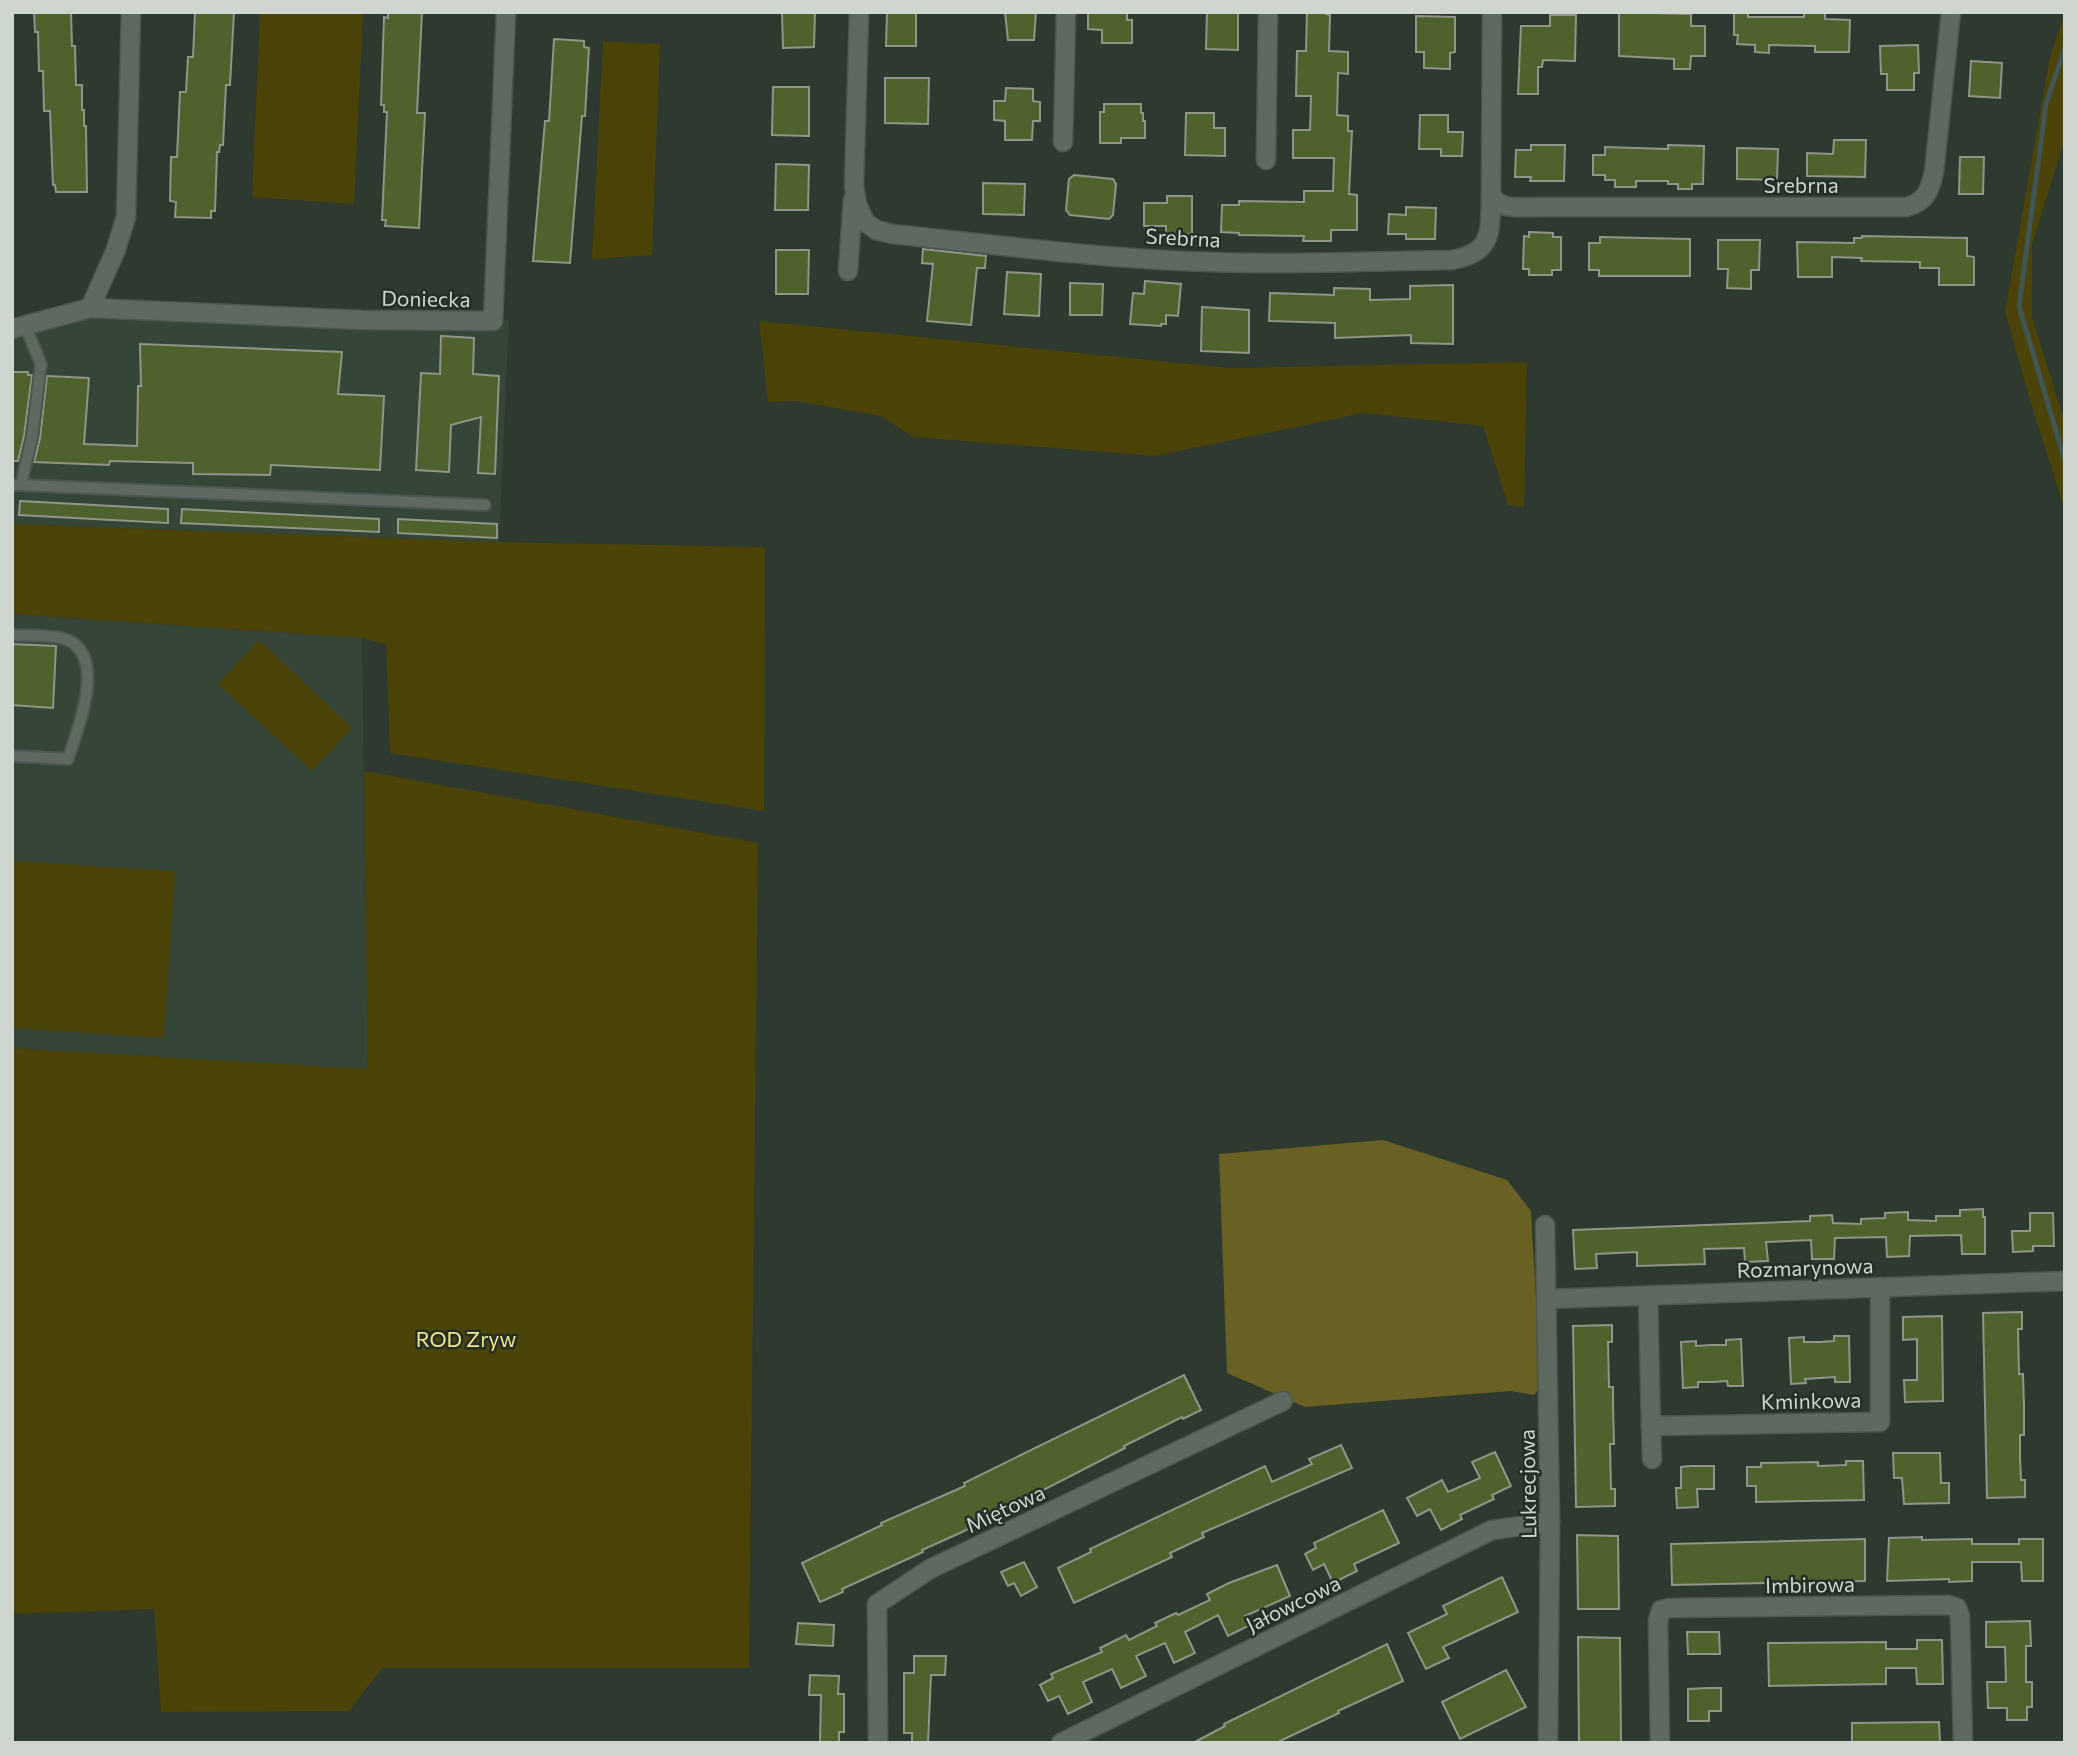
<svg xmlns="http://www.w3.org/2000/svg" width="2077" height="1755" font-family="Commissioner,sans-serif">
  <rect width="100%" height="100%" fill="#2e3930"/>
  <g fill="#354538">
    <polygon points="63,314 509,320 499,542 12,524 12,329"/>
    <polygon points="12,614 362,638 368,1070 12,1048"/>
  </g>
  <g fill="#4b4307">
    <polygon points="260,12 363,12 354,204 252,197"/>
    <polygon points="2065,13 2065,138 2032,245 2032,317 2065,423 2065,511 2029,397 2005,311 2050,56"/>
    <polygon points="603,41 660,44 652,255 592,259"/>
    <polygon points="759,321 1230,368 1527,362 1524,507 1508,505 1483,426 1363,413 1154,456 913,437 881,416 796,401 768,402"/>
    <polygon points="12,524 499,542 765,547 764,811 390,753 386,644 362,638 12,614"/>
    <polygon points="259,640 352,728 312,771 218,684"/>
    <polygon points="364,771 758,843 749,1668 382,1668 349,1711 161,1712 154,1609 12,1614 12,1048 368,1069"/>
    <polygon points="12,861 175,871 164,1038 12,1028"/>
  </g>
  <polygon fill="#696023" points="1383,1140 1507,1180 1531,1211 1541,1386 1534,1395 1511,1391 1305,1407 1227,1373 1219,1154"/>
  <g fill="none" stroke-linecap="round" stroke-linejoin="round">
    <polyline stroke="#405555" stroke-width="5" points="2065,48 2046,104 2019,306 2065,461"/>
  </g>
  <g fill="#4f622d" stroke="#8f9587" stroke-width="2">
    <polygon points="34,12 71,12 72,46 75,46 76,85 82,85 82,110 84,110 84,126 86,126 87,192 56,192 55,185 53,185 50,111 44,111 43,71 39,71 38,32 35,32"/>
    <polygon points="195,12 234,12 230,85 226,85 223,145 220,145 219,152 217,152 215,211 211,211 211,218 175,217 176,202 170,201 171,157 177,157 180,92 186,92 188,57 193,57"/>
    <polygon points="388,12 422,12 417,113 425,113 419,228 385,226 386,220 382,220 387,112 384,112 384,105 381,105 384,17 388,18"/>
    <polygon points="782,12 815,12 814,47 783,48"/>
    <polygon points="887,12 916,12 916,46 886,46"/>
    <polygon points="1005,12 1036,12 1034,40 1008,40"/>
    <polygon points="1088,12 1127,12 1127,20 1132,20 1132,43 1102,43 1102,30 1088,29"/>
    <polygon points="1207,12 1238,12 1238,50 1206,49"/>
    <polygon points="1307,12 1326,12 1326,14 1330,15 1329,51 1348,52 1348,74 1338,73 1337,115 1348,116 1348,131 1352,131 1349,194 1357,195 1357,230 1331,230 1331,241 1303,241 1304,236 1239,235 1239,233 1221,232 1222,205 1239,205 1239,201 1304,202 1304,191 1333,191 1334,158 1293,158 1293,130 1310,130 1311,96 1296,96 1297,51 1306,51"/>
    <polygon points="1619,12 1691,14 1691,26 1705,26 1705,56 1691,56 1690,69 1674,69 1674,59 1619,56"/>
    <polygon points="1734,12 1748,12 1748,17 1804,17 1804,12 1825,12 1825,19 1850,20 1849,52 1815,52 1815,46 1769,45 1769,53 1755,52 1755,45 1737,44 1738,35 1734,35"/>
    <polygon points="1550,15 1576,15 1575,61 1543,60 1542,67 1538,67 1538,94 1518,94 1521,26 1550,26"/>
    <polygon points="1416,16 1455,17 1455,52 1450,53 1450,69 1424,68 1424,52 1416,52"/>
    <polygon points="554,39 584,41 584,47 589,48 585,116 582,116 570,263 533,261 545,121 549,121"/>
    <polygon points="1918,45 1919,73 1914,73 1914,90 1887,90 1887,74 1881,74 1880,46"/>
    <polygon points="1971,61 2002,63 2000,98 1969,96"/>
    <polygon points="885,78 929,78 928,124 885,123"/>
    <polygon points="773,87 809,87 809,136 772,135"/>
    <polygon points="1006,88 1033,89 1033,101 1040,102 1040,121 1033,121 1032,140 1005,140 1005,121 994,120 994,101 1005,101"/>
    <polygon points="1104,104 1141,104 1141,113 1143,113 1143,121 1145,121 1145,138 1121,138 1121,143 1100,143 1100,112 1104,112"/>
    <polygon points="1186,113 1214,113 1214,128 1225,128 1225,156 1185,155"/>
    <polygon points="1420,115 1448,115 1448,132 1463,132 1462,156 1441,156 1441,149 1419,149"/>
    <polygon points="1834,140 1866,140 1865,177 1807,176 1807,153 1833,154"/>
    <polygon points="1531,145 1565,145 1564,181 1530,181 1531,177 1515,177 1516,150 1531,150"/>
    <polygon points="1668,145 1704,146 1703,184 1692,184 1692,189 1678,189 1678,184 1668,184 1668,181 1636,181 1636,187 1615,187 1615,180 1605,180 1605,175 1593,175 1593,155 1605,155 1605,147 1668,149"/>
    <polygon points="1737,148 1778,149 1777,180 1737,179"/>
    <polygon points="1960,157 1984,157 1983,194 1959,194"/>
    <polygon points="776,164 809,165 808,210 775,210"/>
    <polygon points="1074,175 1113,179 1116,184 1113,215 1109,219 1070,215 1066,210 1069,179"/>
    <polygon points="983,183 1025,184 1024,215 983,214"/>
    <polygon points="1167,196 1192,196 1192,234 1166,234 1166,226 1144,226 1144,203 1167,203"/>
    <polygon points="1406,207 1436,208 1435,239 1406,239 1406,234 1388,234 1389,214 1406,215"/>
    <polygon points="1529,232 1553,233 1553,237 1561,237 1561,270 1552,270 1552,275 1529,275 1529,269 1523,269 1524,236 1529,237"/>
    <polygon points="1862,236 1967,238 1967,256 1974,257 1974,285 1939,285 1939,268 1920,268 1920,262 1861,261 1862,258 1832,257 1832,277 1798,277 1797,242 1854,243 1854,238 1862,238"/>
    <polygon points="1600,237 1690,239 1690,276 1599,276 1599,270 1589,270 1589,243 1600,243"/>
    <polygon points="1718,240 1760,240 1759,270 1751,270 1751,289 1727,288 1728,269 1718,269"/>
    <polygon points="923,249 986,256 985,268 977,268 971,325 927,321 933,264 922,263"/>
    <polygon points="776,250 809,250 808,294 776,294"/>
    <polygon points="1007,272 1041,274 1039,316 1004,314"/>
    <polygon points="1145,281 1181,284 1178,316 1166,315 1166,324 1161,324 1161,326 1130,324 1133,293 1144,294"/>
    <polygon points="1070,283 1103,284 1102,315 1070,315"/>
    <polygon points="1453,285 1453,344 1411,343 1411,335 1335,338 1335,323 1269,321 1270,293 1334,295 1334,288 1370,289 1370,300 1410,299 1410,286"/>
    <polygon points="1202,307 1249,310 1249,353 1201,351"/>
    <polygon points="441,336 474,338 473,374 499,376 495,474 478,473 481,417 451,425 449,472 416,470 421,373 440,374"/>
    <polygon points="140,344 342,352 338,394 384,396 380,470 271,465 270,475 193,474 193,463 110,461 109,465 34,462 40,438 47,376 89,378 84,444 137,446 138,386 141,386"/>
    <polygon points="12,372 28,372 28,375 32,375 24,436 18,461 12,461"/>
    <polygon points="20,501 168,509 168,523 19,515"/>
    <polygon points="182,509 379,519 379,532 181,523"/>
    <polygon points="398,519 497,524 497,538 398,533"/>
    <polygon points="12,644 56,646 53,708 12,705"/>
    <polygon points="1983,1209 1983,1217 1985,1217 1985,1254 1962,1254 1961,1235 1910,1236 1909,1256 1887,1257 1886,1237 1835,1238 1834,1259 1812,1259 1811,1240 1766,1242 1768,1261 1745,1262 1744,1248 1704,1249 1705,1264 1637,1266 1637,1252 1596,1254 1597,1268 1575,1269 1573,1230 1810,1221 1810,1216 1832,1215 1833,1223 1861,1224 1861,1219 1885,1218 1885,1213 1908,1212 1908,1220 1936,1221 1936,1216 1960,1216 1960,1210"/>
    <polygon points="2030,1213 2053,1213 2054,1246 2033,1246 2033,1251 2013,1252 2012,1231 2030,1231"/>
    <polygon points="2022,1312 2022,1329 2018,1329 2019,1374 2023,1374 2024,1405 2024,1435 2020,1435 2020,1458 2021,1480 2025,1480 2025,1497 1987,1498 1983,1313"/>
    <polygon points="1942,1316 1943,1401 1905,1402 1904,1380 1917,1380 1917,1339 1903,1340 1903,1317"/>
    <polygon points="1612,1325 1612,1342 1608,1342 1609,1387 1613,1387 1613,1404 1614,1444 1610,1444 1611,1489 1615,1489 1615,1506 1576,1507 1573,1326"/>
    <polygon points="1834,1336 1849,1336 1850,1382 1835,1382 1835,1377 1805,1379 1806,1383 1791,1384 1789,1338 1804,1337 1804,1342 1819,1342 1834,1341"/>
    <polygon points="1741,1339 1743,1386 1728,1386 1727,1381 1713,1382 1698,1382 1698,1387 1683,1388 1681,1342 1696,1341 1696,1346 1711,1345 1726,1345 1726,1340"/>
    <polygon points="1184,1375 1201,1410 1183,1419 1182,1417 1124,1446 1125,1448 962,1532 922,1550 923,1552 842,1589 843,1592 820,1602 802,1563 882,1525 881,1523 965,1486 964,1483"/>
    <polygon points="1341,1445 1352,1468 1202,1533 1204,1537 1170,1553 1172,1557 1074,1603 1058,1568 1091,1552 1090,1549 1265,1466 1272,1482 1312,1464 1309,1459"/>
    <polygon points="1495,1452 1511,1486 1492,1495 1494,1499 1460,1515 1462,1519 1441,1530 1430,1509 1417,1516 1407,1498 1442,1480 1448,1492 1480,1478 1472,1462"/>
    <polygon points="1893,1453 1940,1453 1941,1483 1949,1483 1949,1503 1904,1504 1902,1478 1894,1478"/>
    <polygon points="1846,1461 1863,1461 1864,1500 1756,1502 1756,1486 1747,1486 1747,1467 1761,1467 1761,1463 1818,1462 1818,1466 1846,1465"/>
    <polygon points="1690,1466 1714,1466 1714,1489 1697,1489 1698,1507 1677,1508 1676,1488 1681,1488 1681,1467"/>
    <polygon points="1383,1510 1399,1543 1354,1564 1357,1571 1333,1583 1324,1564 1313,1570 1305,1554 1316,1548 1314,1543"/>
    <polygon points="1577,1535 1618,1536 1619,1609 1578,1609"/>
    <polygon points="1922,1537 1922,1540 1972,1539 1972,1544 2019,1544 2019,1539 2043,1539 2043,1581 2022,1581 2021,1562 1972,1562 1972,1581 1949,1582 1949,1579 1887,1581 1889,1538"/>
    <polygon points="1865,1539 1865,1581 1672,1585 1671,1544"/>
    <polygon points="1024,1562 1037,1587 1021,1596 1014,1583 1008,1586 1001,1572"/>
    <polygon points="1277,1565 1290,1596 1245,1616 1250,1625 1228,1636 1218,1615 1185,1632 1195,1653 1174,1663 1165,1643 1136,1656 1146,1676 1121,1688 1112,1669 1083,1682 1092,1702 1068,1714 1059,1696 1048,1701 1040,1685 1053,1678 1051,1674 1102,1652 1100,1648 1126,1635 1129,1640 1157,1626 1155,1623 1176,1613 1178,1615 1210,1600 1207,1594 1229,1583"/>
    <polygon points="1502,1577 1518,1612 1443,1647 1449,1658 1426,1669 1408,1633 1447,1614 1443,1606"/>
    <polygon points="2030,1621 2031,1646 2026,1646 2026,1682 2032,1682 2032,1707 2027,1707 2027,1720 2007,1720 2007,1708 1988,1708 1987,1682 2006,1682 2005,1647 1986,1647 1986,1622"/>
    <polygon points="798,1623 834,1625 833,1646 796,1644"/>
    <polygon points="1687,1632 1719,1632 1720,1654 1688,1654"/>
    <polygon points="1578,1637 1620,1638 1621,1743 1579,1743"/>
    <polygon points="1917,1640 1942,1640 1943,1684 1917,1684 1916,1668 1886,1668 1886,1684 1769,1686 1768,1643 1886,1642 1886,1649 1917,1649"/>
    <polygon points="1387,1644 1403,1681 1338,1711 1339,1713 1276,1743 1193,1743 1225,1726 1224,1724"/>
    <polygon points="914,1656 946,1656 945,1675 931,1675 928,1743 912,1743 912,1733 904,1733 904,1673 914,1673"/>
    <polygon points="1506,1670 1526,1707 1460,1739 1442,1702"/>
    <polygon points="810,1675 839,1676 838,1694 844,1694 844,1732 839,1732 839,1743 820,1743 821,1695 809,1695"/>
    <polygon points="1708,1688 1721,1688 1721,1711 1709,1711 1709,1721 1688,1721 1688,1689"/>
    <polygon points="1939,1722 1940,1743 1852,1743 1852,1723"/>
  </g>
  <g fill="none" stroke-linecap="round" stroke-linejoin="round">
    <g stroke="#4e574f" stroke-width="14">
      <g id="service">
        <polyline points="12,485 21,485 32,437 41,364 25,325"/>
        <polyline points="21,485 485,505"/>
        <path d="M12 635C28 636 46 635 61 638 110 649 78 729 68 759L14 756"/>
      </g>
    </g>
    <g stroke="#4e574f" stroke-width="21">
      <g id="minor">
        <path d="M859 12 854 186 857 204 865 222 876 230 892 234C998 245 1104 259 1211 262 1290 265 1371 261 1451 260 1494 253 1490 231 1491 194"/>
        <path d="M1492 12 1491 194C1497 211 1525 207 1539 207H1906C1926 202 1930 190 1934 172L1951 12"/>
        <polyline points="1063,142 1066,12"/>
        <polyline points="1266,160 1268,12"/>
        <polyline points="848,271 853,200"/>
        <polyline points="90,308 115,252 126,217 131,12"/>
        <polyline points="12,329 90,308 361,320 493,321 506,12"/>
        <polyline points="1545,1225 1550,1522 1548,1743"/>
        <polyline points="1648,1297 1651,1426 1880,1422 1880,1287"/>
        <polyline points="1547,1299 2065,1281"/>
        <polyline points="1651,1426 1652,1459"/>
        <polyline points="878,1743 877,1604 930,1569 1283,1401"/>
        <polyline points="1061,1743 1492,1530 1550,1522"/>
        <polyline points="1660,1743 1658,1621 1661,1610 1670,1608 1948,1605 1957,1608 1960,1616 1963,1743"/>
      </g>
    </g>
    <use href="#service" stroke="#5e6a60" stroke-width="10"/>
    <use href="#minor" stroke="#5e6a60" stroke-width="18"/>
  </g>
  <g text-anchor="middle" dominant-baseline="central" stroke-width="5" stroke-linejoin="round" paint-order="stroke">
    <g font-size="21" fill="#cfd6d0" stroke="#242f26">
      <text x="1801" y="184">Srebrna</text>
      <text transform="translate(1183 237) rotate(3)">Srebrna</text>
      <text transform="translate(426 298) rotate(1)">Doniecka</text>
      <text transform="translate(1805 1267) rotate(-2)">Rozmarynowa</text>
      <text transform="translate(1811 1400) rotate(-1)">Kminkowa</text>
      <text transform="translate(1527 1484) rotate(-91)">Lukrecjowa</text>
      <text transform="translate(1005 1508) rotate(-25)">Miętowa</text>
      <text transform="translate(1810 1584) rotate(-1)">Imbirowa</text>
      <text transform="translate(1293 1603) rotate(-26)">Jałowcowa</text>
    </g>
    <g font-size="21" fill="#f2e58b" stroke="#242f26">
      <text x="466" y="1338">ROD Zryw</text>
    </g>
  </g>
  <rect width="2077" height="1755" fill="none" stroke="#cfd6d0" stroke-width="28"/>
</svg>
